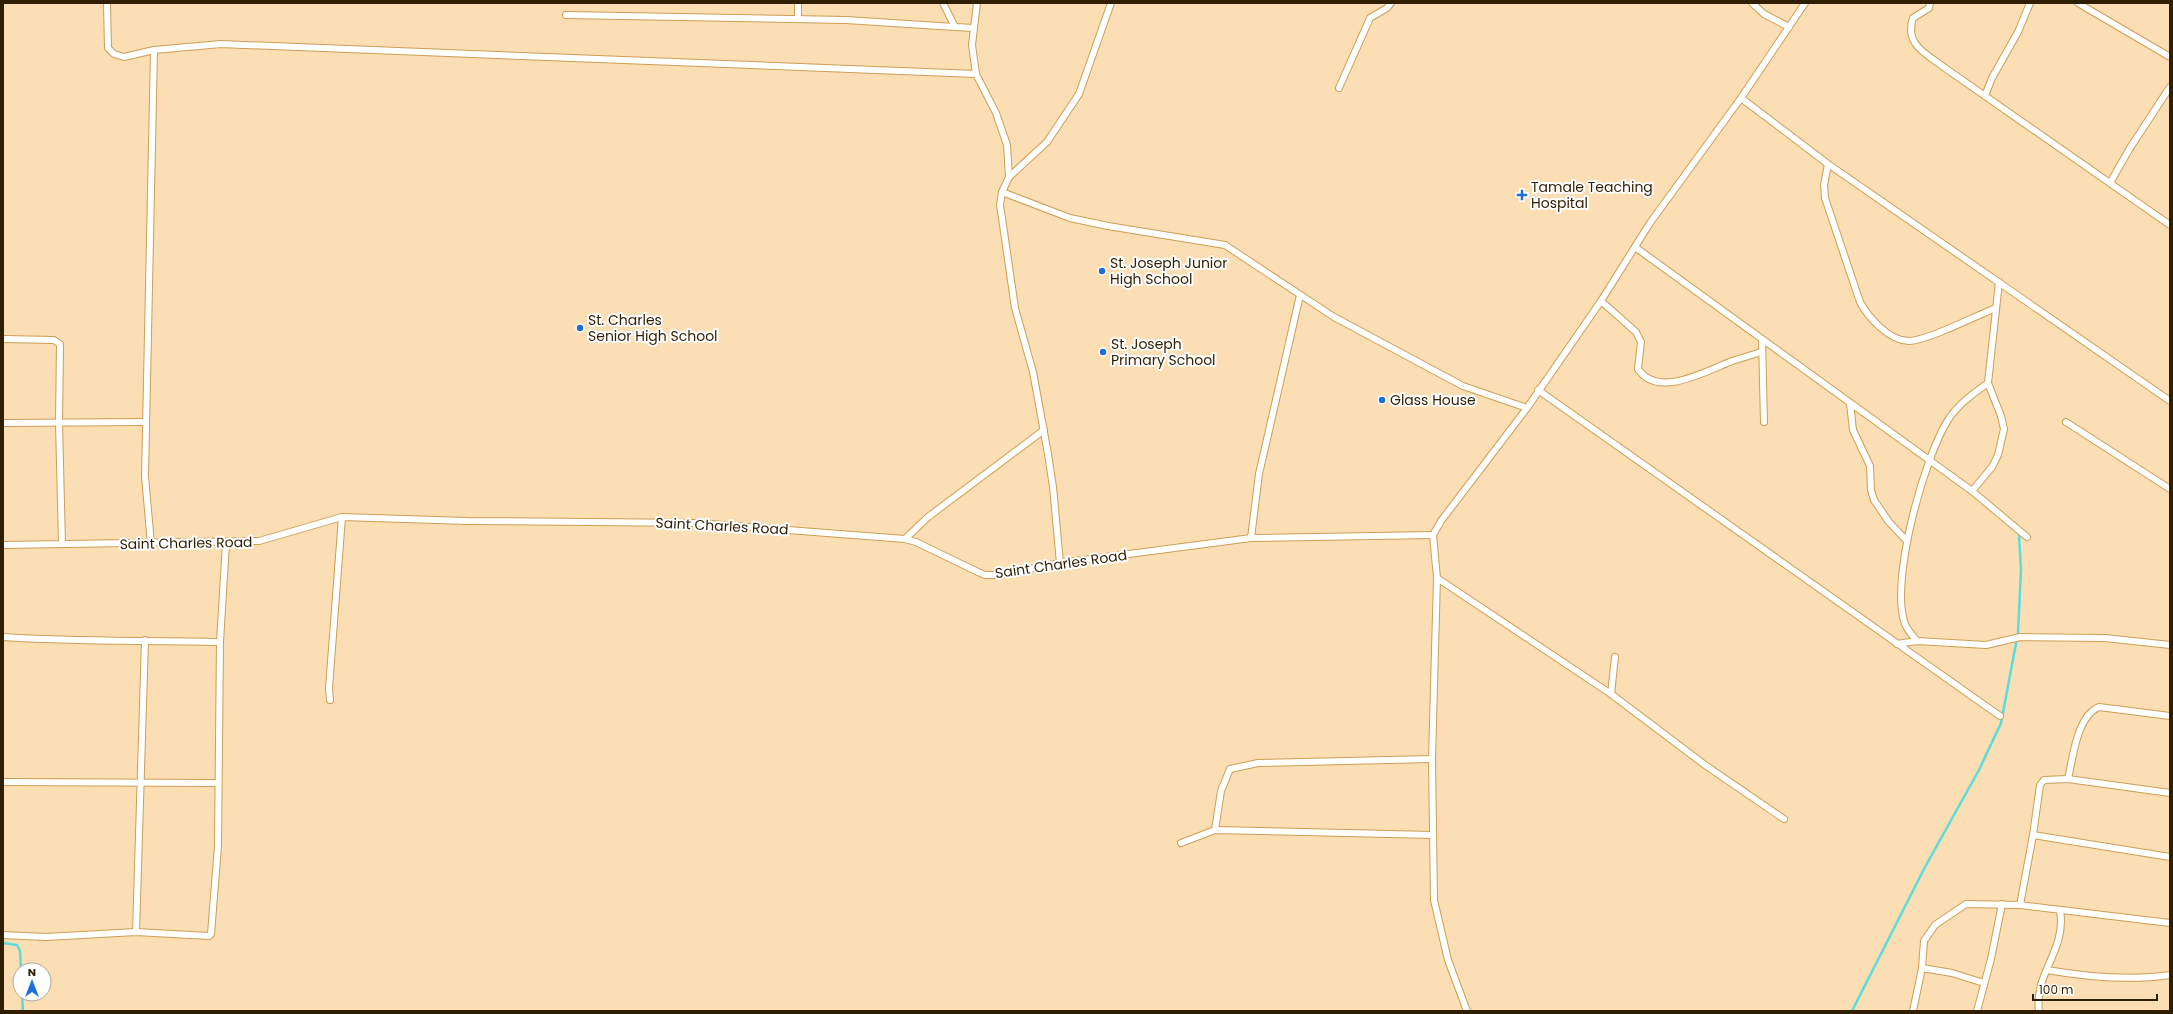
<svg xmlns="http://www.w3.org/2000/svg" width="2173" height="1014" font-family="Poppins,sans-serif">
  <rect width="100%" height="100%" fill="#fbdeb3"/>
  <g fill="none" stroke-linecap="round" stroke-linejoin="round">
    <g stroke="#5adcdf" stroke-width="2.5">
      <polyline points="3,943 17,945 20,951 21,970"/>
      <polyline points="22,994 23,1011"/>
      <polyline points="1852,1011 1925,867 1979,770 2001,723 2018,633 2021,569 2019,536"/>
    </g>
    <g stroke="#cd9e54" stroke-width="8">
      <g id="minor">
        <polyline points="107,3 108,48 114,54 124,57 154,50 221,44 976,74"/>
        <polyline points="943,3 955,27 974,28"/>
        <polyline points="977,3 972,45 976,74 996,113 1007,145 1009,177 1002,192 1000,205 1002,218 1015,308 1033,372 1048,454 1053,487 1060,563"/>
        <polyline points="1752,3 1764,14 1789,27"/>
        <path d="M1930 3 1929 8 1913 18C1904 45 1927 54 1945 68L2170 225"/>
        <polyline points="2078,3 2170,57"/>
        <polyline points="566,15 846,20 955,27"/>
        <polyline points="798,19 798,3"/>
        <polyline points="1339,88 1370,18 1387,8 1391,3"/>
        <polyline points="1985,96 1992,78 2018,32 2030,3"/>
        <polyline points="1741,98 1828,164 2170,401"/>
        <path d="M1828 164 1824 185 1825 198 1860 302C1868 317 1889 341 1909 341 1929 340 1975 316 1996 308"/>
        <polyline points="1009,177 1047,142 1079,94 1111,3"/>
        <polyline points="2110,183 2130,148 2170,87"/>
        <polyline points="1002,192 1070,218 1108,226 1225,245 1334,317 1463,386 1527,408"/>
        <polyline points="1635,247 1972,491 2027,537"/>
        <path d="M1601 301 1636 332 1641 342 1638 369C1658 399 1706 371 1732 361 1742 358 1752 355 1761 352"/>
        <polyline points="3,339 54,340 60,344 59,423 62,544"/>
        <polyline points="1762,339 1764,422"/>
        <polyline points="1538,390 2000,716"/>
        <polyline points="1850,403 1853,430 1870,466 1871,490 1874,500 1889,522 1907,541"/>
        <polyline points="2066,422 2170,489"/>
        <polyline points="3,423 146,422"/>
        <polyline points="1972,491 1992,467 1998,455 2004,429 2001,416 1988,383 1999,282"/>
        <polyline points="1251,538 1259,474 1300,295"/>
        <polyline points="905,539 928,517 1044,430"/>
        <polyline points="151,544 145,476 154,50"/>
        <polyline points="3,545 259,541 342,517 467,521 698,523 905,539 916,542 978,572 985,575 999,575 1060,563 1251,538 1433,535"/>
        <polyline points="1437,578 1611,694 1705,765 1784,819"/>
        <path d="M3 637C75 642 148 640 220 642"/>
        <path d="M1917 641C1912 635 1906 629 1904 621 1891 578 1924 458 1948 420 1957 405 1974 393 1988 383"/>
        <polyline points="1897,644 1917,641 1986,645 2020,637 2105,638 2170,645"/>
        <polyline points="1611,694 1615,657"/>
        <polyline points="330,700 329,688 342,517"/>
        <path d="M2068 779C2073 757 2077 716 2099 707L2170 716"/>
        <polyline points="3,782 218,783"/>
        <polyline points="1215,830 1221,791 1230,769 1258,763 1432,759"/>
        <polyline points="2033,835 2170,857"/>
        <polyline points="1181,843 1215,830 1433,835"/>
        <polyline points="2020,905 2033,835 2040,785 2044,780 2068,779 2170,793"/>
        <polyline points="136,932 145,640"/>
        <polyline points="3,935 46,937 136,932 209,936 211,934 218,846 220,642 226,543"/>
        <polyline points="1922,968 1924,941 1935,925 1966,904 2020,905 2170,923"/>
        <path d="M2047 970C2087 977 2129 981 2170 975"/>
        <polyline points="1467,1011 1448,960 1434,900 1432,759 1437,578 1433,535 1441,521 1527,408 1601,301 1650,223 1741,98 1805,3"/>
        <polyline points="1913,1011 1922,968 1952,973 1984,983"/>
        <polyline points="1977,1011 1991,959 2002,904"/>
        <path d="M2039 1011C2034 972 2067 951 2060 910"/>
      </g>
    </g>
    <use href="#minor" stroke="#fff" stroke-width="6"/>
  </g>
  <g fill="#1c6ed8" stroke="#fff" stroke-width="1.5">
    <path d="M1520 189h4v4h4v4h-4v4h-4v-4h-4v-4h4z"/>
    <circle cx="1102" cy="271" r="4"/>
    <circle cx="580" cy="328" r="4"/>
    <circle cx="1103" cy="352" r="4"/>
    <circle cx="1382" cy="400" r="4"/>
  </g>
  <g text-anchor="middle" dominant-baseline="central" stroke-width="4" stroke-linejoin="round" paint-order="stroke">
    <g font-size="14" fill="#301e00" stroke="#fff" text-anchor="start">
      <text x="1531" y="187">Tamale Teaching<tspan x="1531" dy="16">Hospital</tspan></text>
      <text x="1110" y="263">St. Joseph Junior<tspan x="1110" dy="16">High School</tspan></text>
      <text x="588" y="320">St. Charles<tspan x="588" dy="16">Senior High School</tspan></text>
      <text x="1111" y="344">St. Joseph<tspan x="1111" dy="16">Primary School</tspan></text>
      <text x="1390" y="400">Glass House</text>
    </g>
    <g font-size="14" fill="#301e00" stroke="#fff">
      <text transform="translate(722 526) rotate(3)">Saint Charles Road</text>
      <text transform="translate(186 543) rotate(-1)">Saint Charles Road</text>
      <text transform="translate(1061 564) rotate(-8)">Saint Charles Road</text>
    </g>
  </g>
  <rect width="2173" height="1014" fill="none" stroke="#301e00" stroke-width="8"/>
  <g transform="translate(32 982)"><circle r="19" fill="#ffffff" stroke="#aca599"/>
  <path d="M0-3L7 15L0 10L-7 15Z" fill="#1c6ed8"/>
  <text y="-6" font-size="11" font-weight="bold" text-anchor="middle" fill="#301e00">N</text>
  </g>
  <path d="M2033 994v6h124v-6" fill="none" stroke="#301e00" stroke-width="2"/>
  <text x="2039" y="994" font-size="12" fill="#301e00" stroke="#ffffff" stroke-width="3" paint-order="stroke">100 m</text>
</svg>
